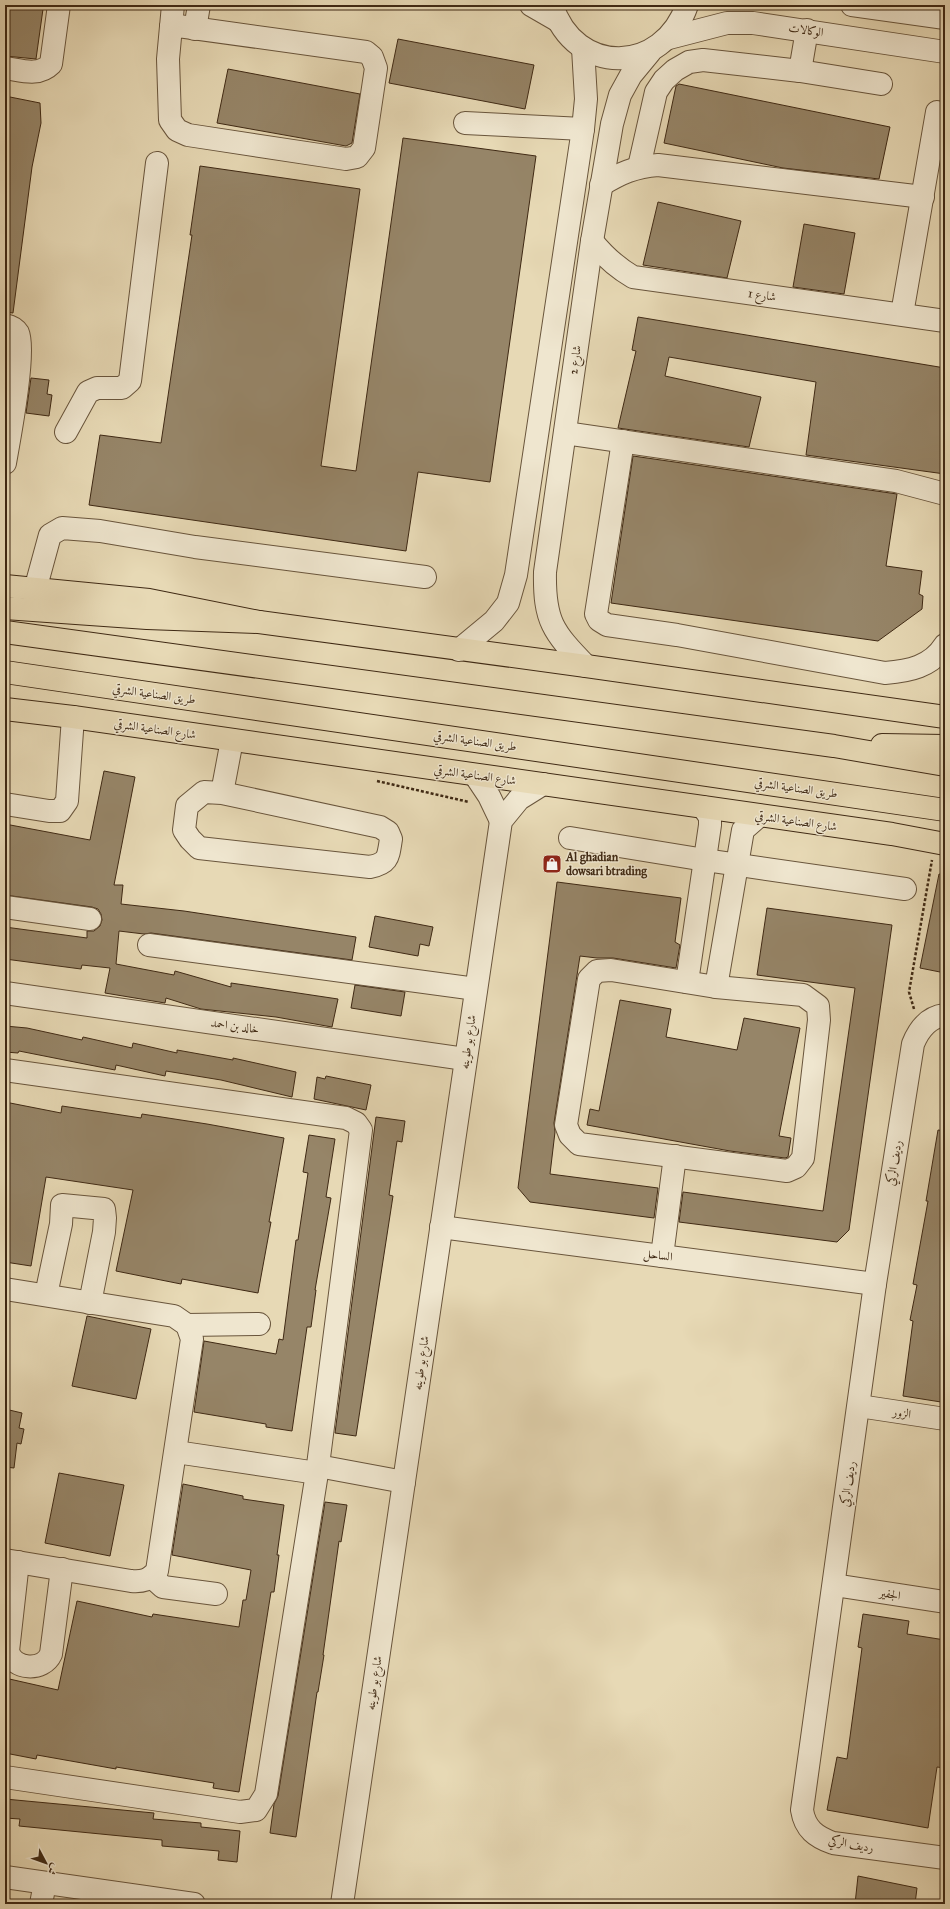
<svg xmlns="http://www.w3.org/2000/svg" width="950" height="1909" font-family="'IM FELL Great Primer',Amiri,serif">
  <rect width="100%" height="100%" fill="#e7d9b5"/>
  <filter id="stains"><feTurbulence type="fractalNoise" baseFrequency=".005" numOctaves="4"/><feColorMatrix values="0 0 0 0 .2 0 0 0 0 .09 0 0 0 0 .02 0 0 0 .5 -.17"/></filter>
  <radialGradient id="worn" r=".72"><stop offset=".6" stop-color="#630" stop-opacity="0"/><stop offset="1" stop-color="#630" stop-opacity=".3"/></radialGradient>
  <g fill="#968568" stroke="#3f2914">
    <polygon points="5,5 43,9 36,59 5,56"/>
    <polygon points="398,39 534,65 525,109 389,83"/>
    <polygon points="228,69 360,94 352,143 346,146 217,123"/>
    <polygon points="679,84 890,127 879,179 783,168 664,143 676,86"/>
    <polygon points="5,96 40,103 41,123 32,167 13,313 5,312"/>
    <polygon points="403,138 536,156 490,482 418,472 406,551 89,505 100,435 161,443 192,235 190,235 200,166 360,189 321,466 356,471"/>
    <polygon points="658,202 741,221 727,278 643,265"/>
    <polygon points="804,224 855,233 844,294 793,287"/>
    <polygon points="638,317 945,368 945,474 806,455 816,382 669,357 665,376 761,397 749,447 618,428 636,351 632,350"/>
    <polygon points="31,378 49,380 47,394 52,395 49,416 26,413"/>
    <polygon points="633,456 897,494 886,566 922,571 919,594 923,596 922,609 878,641 611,603"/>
    <polygon points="104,771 135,777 114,885 123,885 121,904 184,911 356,937 352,960 151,933 144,934 119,931 116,964 174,975 175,971 231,987 231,983 338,999 332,1027 276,1017 201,1009 166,998 165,1003 105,993 110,968 82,965 81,969 5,959 5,927 87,938 87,931 94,931 100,926 102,920 101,914 98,909 92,907 5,895 5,824 90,840"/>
    <polygon points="939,874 945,875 945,973 920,968"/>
    <polygon points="557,882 681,898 675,942 680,945 676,968 613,958 597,958 580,956 554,1123 555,1132 550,1174 658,1188 654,1218 530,1202 518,1188"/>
    <polygon points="767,908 892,925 849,1230 837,1242 679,1222 683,1192 823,1211 855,988 757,975"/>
    <polygon points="375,916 433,927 429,946 420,944 418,956 369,947"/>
    <polygon points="355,985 405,992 401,1016 351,1008"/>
    <polygon points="620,1000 671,1009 666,1037 737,1050 744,1018 800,1028 779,1136 791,1138 788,1157 785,1158 730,1151 587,1125 590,1109 599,1111"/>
    <polygon points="5,1026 27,1028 82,1040 83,1037 132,1048 133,1043 177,1053 177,1050 233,1060 233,1058 296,1072 292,1097 221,1080 166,1071 165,1076 116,1065 115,1070 19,1051 18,1053 5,1052"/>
    <polygon points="326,1076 371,1085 366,1110 314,1099 317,1077 325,1079"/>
    <polygon points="5,1102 61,1113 62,1106 141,1118 142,1114 207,1124 284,1138 269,1222 271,1222 258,1293 182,1279 181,1284 116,1271 133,1190 46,1177 31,1266 5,1262"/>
    <polygon points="376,1117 405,1121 402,1142 397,1141 389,1195 393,1196 356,1436 335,1433"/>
    <polygon points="938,1130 945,1131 945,1378 941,1402 903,1396 913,1321 910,1320 917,1285 913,1284 928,1201 926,1201"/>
    <polygon points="309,1135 335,1139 326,1197 331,1198 315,1290 316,1290 311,1327 307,1327 292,1431 266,1427 266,1424 194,1412 204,1341 276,1354 279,1339 283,1340 296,1240 298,1240 308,1173 303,1172"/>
    <polygon points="87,1316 151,1329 136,1399 72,1386"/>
    <polygon points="5,1409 22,1413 19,1428 24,1429 21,1444 17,1443 14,1468 5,1467"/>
    <polygon points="59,1473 124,1485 110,1556 45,1543"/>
    <polygon points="183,1484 243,1496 243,1499 284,1505 277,1555 279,1555 274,1592 271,1592 239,1792 213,1788 214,1783 116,1767 116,1769 37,1755 36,1759 5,1753 5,1678 58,1690 77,1601 152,1617 153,1614 239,1627 243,1600 246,1600 251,1570 172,1555"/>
    <polygon points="325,1502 347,1505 341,1542 339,1541 323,1655 324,1655 318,1692 317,1692 296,1837 270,1833 274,1804 278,1796"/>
    <polygon points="863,1614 909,1621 907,1634 945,1640 945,1768 937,1767 928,1828 827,1810 837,1757 847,1759 862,1648 858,1647"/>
    <polygon points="5,1799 154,1813 153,1819 201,1823 201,1827 240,1831 237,1862 218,1860 219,1851 162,1846 162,1840 19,1826 20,1819 5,1818"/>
    <polygon points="858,1876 917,1888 915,1904 855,1904"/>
  </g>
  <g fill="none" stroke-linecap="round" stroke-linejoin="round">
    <g stroke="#69553c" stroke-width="24">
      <g id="minor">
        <polyline points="531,5 557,20"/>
        <path d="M552 5C575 77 663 75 687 5"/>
        <polyline points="852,5 945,18"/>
        <polyline points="171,25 366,52 372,57 376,68 364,148 357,157 346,159 188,135 177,130 170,120 168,59 173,5"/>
        <polyline points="195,29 199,5"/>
        <polyline points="669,38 727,23 753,23 945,52"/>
        <path d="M5 68C21 70 38 77 51 64L59 5"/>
        <polyline points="800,71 807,30"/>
        <polyline points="465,123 583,129"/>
        <polyline points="639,167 656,92 664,80 675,70 689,62 703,60 800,71 881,84"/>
        <path d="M601 185C621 173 634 167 658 165L923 197"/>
        <path d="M592 241C604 256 616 267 633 277L945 321"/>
        <polyline points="902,314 937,112"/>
        <path d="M5 325C10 326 15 328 18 333 26 351 9 440 5 463"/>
        <polyline points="66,432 88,392 97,388 122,388 130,381 157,163"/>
        <polyline points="565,433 896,481 945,494"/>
        <path d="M623 441 596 614 599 620 607 625 677 635 885 673C909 671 931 667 945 645"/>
        <polyline points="35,590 50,535 62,528 100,531 195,547 425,577"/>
        <polyline points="459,650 494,621 508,603 516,575 583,129 586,99 583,48"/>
        <path d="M586 666C553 632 544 621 545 572L592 241 612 124 620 95 631 75 650 52"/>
        <polyline points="475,775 489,796 501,821"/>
        <path d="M222 793 380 827 388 832 391 839C388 857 389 863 370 867L199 848 190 839 184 830 187 806 204 792 222 793 232 740"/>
        <polyline points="5,804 49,811 60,811 67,801 73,717"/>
        <polyline points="570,838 705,860 905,889"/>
        <polyline points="5,907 90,919"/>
        <polyline points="149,945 476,989"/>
        <polygon points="611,970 716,987 803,995 818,1006 819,1020 803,1158 796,1167 787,1171 579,1144 570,1135 566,1125 589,979 597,971"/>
        <polyline points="687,982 710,825 710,817 703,807"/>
        <polyline points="716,987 743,830 759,816"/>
        <polyline points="5,993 465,1059"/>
        <path d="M945 1015C928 1017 919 1029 913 1044L875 1284 802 1810C805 1829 816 1837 833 1843L945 1858"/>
        <polyline points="5,1070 346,1118 356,1123 361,1130 317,1473 266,1794 256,1810 240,1812 5,1777"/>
        <polyline points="441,1227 875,1284"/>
        <polyline points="662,1256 675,1156"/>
        <path d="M5 1289 174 1316 187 1325 192 1339 157 1571C149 1580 143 1582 131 1581L5 1560"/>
        <polyline points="46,1295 61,1224 62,1205 104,1209 105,1218 104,1232 90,1303"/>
        <polyline points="187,1325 259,1324"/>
        <polyline points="859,1406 945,1419"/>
        <polyline points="176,1452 317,1473"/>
        <polyline points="318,1466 404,1482"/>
        <path d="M18 1562 8 1651C13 1670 43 1672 51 1654L62 1569"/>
        <polyline points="152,1577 163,1587 216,1594"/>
        <polyline points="834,1585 945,1602"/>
        <polyline points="5,1877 194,1904"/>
        <polyline points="41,1904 45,1883"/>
        <polyline points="342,1904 501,821 519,799 543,784"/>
      </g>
    </g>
    <g stroke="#3f2914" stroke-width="24">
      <g id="major">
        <polyline points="5,586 149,600 259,622 586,666 945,717"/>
        <polyline points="5,709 73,717 892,834 945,844"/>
      </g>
    </g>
    <g stroke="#3f2914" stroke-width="24">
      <g id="highway">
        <polyline points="5,608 147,618 259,622"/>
        <polyline points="5,632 834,746 945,765"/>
        <polyline points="5,672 945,810"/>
        <polyline points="882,745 945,746"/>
      </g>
    </g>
    <g stroke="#3f2914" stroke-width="2.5" stroke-dasharray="3 2" stroke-linecap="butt">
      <polyline points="377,781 469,802"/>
      <polyline points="914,1009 909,992 932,860"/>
    </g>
    <use href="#minor" stroke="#efe6cf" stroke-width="22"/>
    <use href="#major" stroke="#e7d9b5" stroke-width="22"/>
    <use href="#highway" stroke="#e7d9b5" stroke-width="22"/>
  </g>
  <defs>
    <g id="shop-square" transform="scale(1)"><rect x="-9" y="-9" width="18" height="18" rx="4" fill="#8f2418" stroke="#efe6cf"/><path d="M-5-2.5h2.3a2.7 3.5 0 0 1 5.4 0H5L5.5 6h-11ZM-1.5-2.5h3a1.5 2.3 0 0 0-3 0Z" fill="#fff"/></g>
  </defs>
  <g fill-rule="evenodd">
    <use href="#shop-square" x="552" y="864"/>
  </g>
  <g text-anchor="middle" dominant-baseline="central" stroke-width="3" stroke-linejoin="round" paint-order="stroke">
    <g font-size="12" fill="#3f2914" stroke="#efe6cf">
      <text transform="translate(806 30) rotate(8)">الوكالات</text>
      <text transform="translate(762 295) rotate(8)">شارع 1</text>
      <text transform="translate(575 360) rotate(-82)">شارع 2</text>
      <text transform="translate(154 694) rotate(8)">طريق الصناعية الشرقي</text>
      <text transform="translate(155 729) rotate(8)">شارع الصناعية الشرقي</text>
      <text transform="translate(475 741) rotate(8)">طريق الصناعية الشرقي</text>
      <text transform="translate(475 775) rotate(8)">شارع الصناعية الشرقي</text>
      <text transform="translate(796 788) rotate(8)">طريق الصناعية الشرقي</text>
      <text transform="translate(796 821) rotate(8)">شارع الصناعية الشرقي</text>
      <text transform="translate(235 1026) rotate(8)">خالد بن احمد</text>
      <text transform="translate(468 1042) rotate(-82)">شارع بو طوينه</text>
      <text transform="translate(894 1163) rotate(-81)">رديف الركي</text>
      <text transform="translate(658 1255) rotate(7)">الساحل</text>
      <text transform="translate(421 1363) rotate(-82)">شارع بو طوينه</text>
      <text transform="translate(902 1413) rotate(9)">الزور</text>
      <text transform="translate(848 1484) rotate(-82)">رديف الركي</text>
      <text transform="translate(890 1594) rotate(9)">الجفير</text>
      <text transform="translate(374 1683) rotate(-82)">شارع بو طوينه</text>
      <text transform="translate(851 1844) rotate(10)">رديف الركي</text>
    </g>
    <g font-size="12" font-weight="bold" fill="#3f2914" stroke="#efe6cf" text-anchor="start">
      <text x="566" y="857">Al ghadian<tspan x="566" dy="14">dowsari btrading</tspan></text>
    </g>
  </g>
  <rect width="950" height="1909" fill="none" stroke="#e7d9b5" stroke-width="20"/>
  <rect x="6" y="6" width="938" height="1897" fill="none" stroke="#3f2914" stroke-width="2"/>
  <rect x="10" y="10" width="930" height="1889" fill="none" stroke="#3f2914"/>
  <g transform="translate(46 1863) rotate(131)" stroke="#efe6cf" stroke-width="3" paint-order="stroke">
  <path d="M0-3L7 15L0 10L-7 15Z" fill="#3f2914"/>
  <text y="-6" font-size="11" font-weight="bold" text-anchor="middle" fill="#3f2914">ش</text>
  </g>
  <rect width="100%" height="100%" filter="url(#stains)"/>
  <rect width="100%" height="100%" fill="url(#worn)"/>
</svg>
